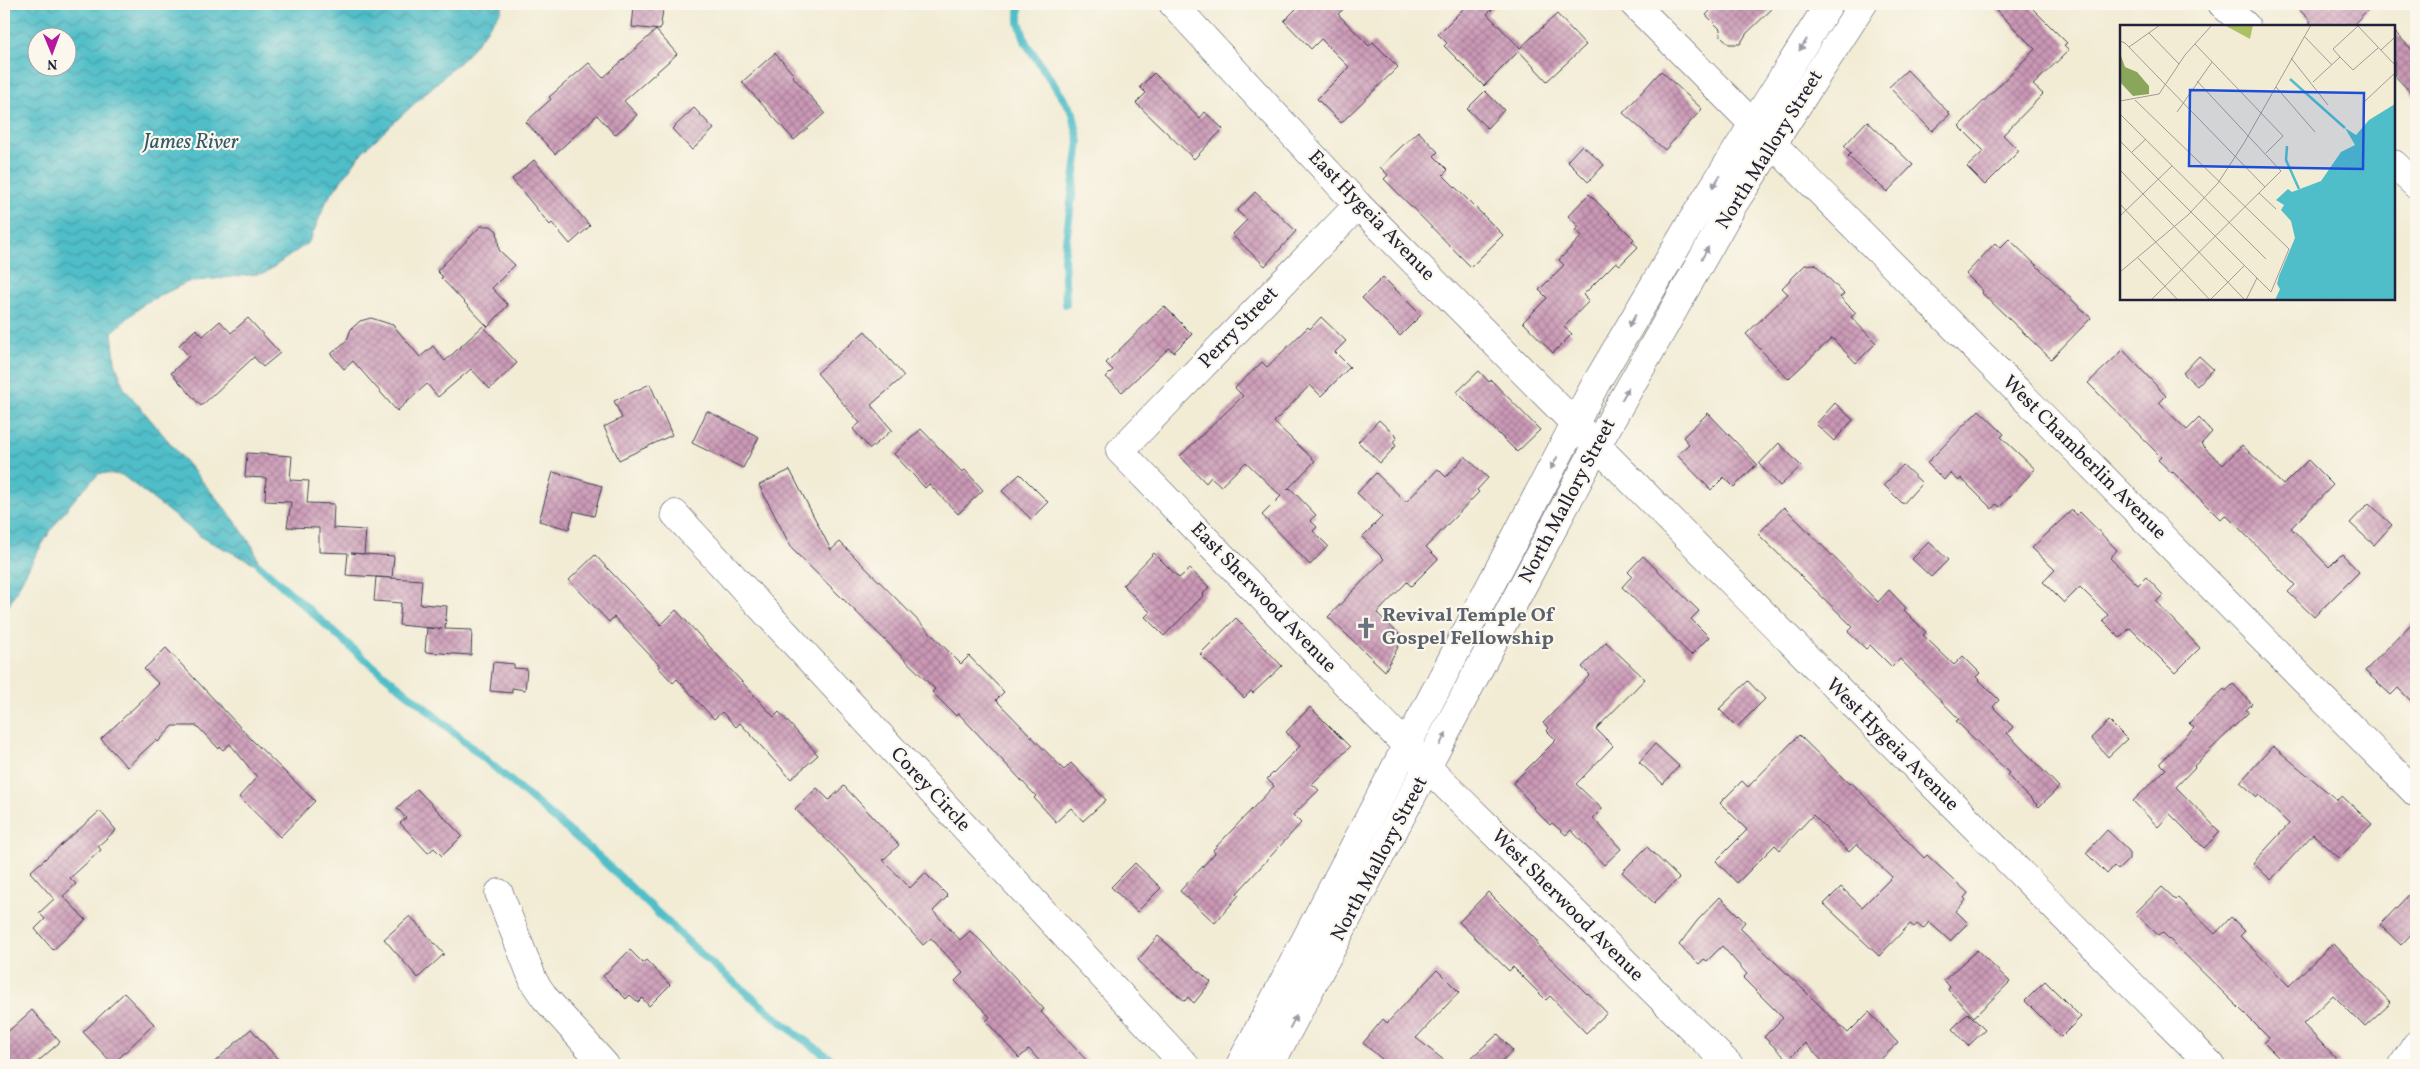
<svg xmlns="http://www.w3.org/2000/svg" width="2420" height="1069" font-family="Vollkorn,serif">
  <defs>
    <pattern id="water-waves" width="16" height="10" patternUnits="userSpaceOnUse" patternTransform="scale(1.25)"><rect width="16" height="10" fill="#50bec8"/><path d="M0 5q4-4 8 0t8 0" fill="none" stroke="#429aa4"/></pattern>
    <pattern id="building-cross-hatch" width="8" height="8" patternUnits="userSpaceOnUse" patternTransform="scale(1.25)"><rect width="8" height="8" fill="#cb99b6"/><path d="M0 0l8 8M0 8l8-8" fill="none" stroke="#a47c95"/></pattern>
  </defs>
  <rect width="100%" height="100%" fill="#fbf7ec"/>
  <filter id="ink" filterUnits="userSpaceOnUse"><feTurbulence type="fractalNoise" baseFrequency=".02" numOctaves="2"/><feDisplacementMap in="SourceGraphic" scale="10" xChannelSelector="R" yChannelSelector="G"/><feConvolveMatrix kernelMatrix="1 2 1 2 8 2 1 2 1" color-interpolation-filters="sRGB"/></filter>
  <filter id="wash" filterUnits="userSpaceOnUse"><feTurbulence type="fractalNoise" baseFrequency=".0096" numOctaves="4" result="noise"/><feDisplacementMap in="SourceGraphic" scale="20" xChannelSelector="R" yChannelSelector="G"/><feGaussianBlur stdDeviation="1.12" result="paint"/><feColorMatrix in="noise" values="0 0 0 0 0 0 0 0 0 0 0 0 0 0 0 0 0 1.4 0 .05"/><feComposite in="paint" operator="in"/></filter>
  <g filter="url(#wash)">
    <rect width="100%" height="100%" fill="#f2ecd5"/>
    <path fill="url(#water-waves)" stroke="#397082" fill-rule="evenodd" d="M4 4H503L501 11 467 55 363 151 327 200 309 242 265 273 188 282 145 303 112 332 115 362 124 388 233 518 253 547 260 566 204 539 122 475 100 473C53 516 33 559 4 615ZM38 38H68V68H38Z"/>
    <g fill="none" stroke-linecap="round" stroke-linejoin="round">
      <g stroke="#50bec8" stroke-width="8">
        <polyline points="1019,4 1019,22 1026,43 1073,113 1079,142 1064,257 1066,304"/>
        <polyline points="260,566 362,657 423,706 597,855 705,958 797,1035 840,1065"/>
      </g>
    </g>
    <g id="blocks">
      <g fill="url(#building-cross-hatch)">
        <polygon points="1301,4 1349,4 1338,14 1369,46 1373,42 1398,67 1341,123 1317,99 1349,67 1321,39 1311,49 1284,21"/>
        <polygon points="1468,4 1497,4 1487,14 1520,48 1557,14 1586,45 1547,81 1519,51 1484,86 1444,46 1447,43 1438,34"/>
        <polygon points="1717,4 1777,4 1747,33 1740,44 1729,44 1721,36 1720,29 1706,15"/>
        <polygon points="1990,4 2028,4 2067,43 2064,45 2069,50 2033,85 2043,94 2003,135 2019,151 1985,185 1967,167 1984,151 1959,126 2035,49"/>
        <polygon points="2293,4 2373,4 2352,26 2310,26 2310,20"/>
        <polygon points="634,7 663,10 660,30 632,27"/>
        <polygon points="656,30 677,54 624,101 637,115 615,135 597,115 555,154 526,122 551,99 549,97 589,63 603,78"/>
        <polygon points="2394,31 2416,54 2416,98 2394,75"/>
        <polygon points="775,53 794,75 792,76 825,113 794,140 742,82"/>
        <polygon points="1907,70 1950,114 1932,131 1889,87"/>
        <polygon points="1661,71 1702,109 1665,150 1623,113"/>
        <polygon points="1154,73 1200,118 1205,112 1223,129 1194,159 1136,103 1146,93 1140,87"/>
        <polygon points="1485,91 1504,110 1487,128 1467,109"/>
        <polygon points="694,108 714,129 692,150 672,129"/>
        <polygon points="1867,121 1913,165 1887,192 1848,156 1851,153 1844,146"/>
        <polygon points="1418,131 1438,152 1434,156 1448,170 1443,175 1503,235 1471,267 1384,179 1388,175 1380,167"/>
        <polygon points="1582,145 1604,165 1588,182 1567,161"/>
        <polygon points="534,160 590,226 570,244 552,223 550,225 512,179"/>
        <polygon points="1255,192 1296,231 1265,266 1232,235 1247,220 1237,211"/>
        <polygon points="1589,194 1634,239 1632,241 1638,247 1620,265 1616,262 1583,295 1589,301 1564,327 1572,334 1553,353 1523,322 1547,298 1539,290 1564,265 1559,260 1582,236 1575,230 1579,227 1568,216"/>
        <polygon points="481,226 491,226 497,231 499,250 515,265 492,288 508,305 488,327 441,278 443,277 437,271"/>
        <polygon points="2009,239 2091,318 2051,359 1982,293 1983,291 1966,274 1995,243 2000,248"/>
        <polygon points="1815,264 1844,294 1840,297 1856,313 1851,317 1876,343 1856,363 1832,338 1788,379 1746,334 1788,294 1782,288 1805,265"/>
        <polygon points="1383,277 1421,315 1400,336 1362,298"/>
        <polygon points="1164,306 1192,334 1174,352 1169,348 1122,392 1106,377 1113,370 1106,363"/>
        <polygon points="1321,317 1346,341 1335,352 1350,367 1321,396 1310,385 1274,422 1315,461 1287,490 1290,488 1316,515 1310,520 1317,527 1313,531 1328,546 1310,565 1262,515 1281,496 1246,462 1221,486 1211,477 1206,483 1180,456 1243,396 1235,388 1262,362 1267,367 1308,327 1310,329"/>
        <polygon points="248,318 280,353 263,367 254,357 201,406 171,373 189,356 179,345 196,329 203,336 220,321 231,333"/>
        <polygon points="371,318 393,325 420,357 433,346 445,361 483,326 517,363 490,389 471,369 438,397 427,384 397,411 353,361 344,369 331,354 347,340 351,329 360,321"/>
        <polygon points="865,331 904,376 871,405 892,430 870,449 853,429 860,423 817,373"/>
        <polygon points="2123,350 2166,396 2159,403 2187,430 2199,418 2212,432 2201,444 2223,465 2242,445 2283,485 2308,460 2333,485 2291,528 2329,567 2342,554 2359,572 2314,617 2288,592 2295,585 2226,515 2221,520 2173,472 2172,473 2158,460 2161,457 2088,383"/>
        <polygon points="2199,356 2213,369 2197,386 2183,373"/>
        <polygon points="1479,371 1489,382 1491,380 1540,430 1517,452 1457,392"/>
        <polygon points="650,384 672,435 619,460 604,427 622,418 614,401"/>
        <polygon points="1835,403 1853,420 1834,441 1816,424"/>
        <polygon points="1979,410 2004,434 2001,437 2035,469 2000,507 1996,504 1992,509 1961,478 1959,481 1950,473 1944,480 1927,463"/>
        <polygon points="707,411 759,437 743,468 692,443"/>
        <polygon points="1708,413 1757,464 1734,487 1724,477 1711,490 1677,455 1689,444 1683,437"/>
        <polygon points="1379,420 1397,437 1393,442 1396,446 1380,463 1358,442"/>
        <polygon points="921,429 962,472 965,470 983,490 958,514 929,484 925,488 894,454"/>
        <polygon points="1779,443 1801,466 1780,486 1759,464"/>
        <polygon points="247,453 292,456 290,480 309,481 307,503 334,504 333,528 366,530 364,554 351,553 394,556 392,578 346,575 348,553 319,552 319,528 287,527 291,502 265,501 266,478 245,477"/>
        <polygon points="1465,456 1488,478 1477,490 1479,492 1426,547 1438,559 1411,586 1407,582 1377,613 1403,638 1385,671 1328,617 1384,559 1362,537 1382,517 1357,493 1376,473 1406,502 1438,469 1446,477"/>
        <polygon points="1903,465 1922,483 1903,504 1884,485"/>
        <polygon points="790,470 831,550 840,542 961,664 969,656 1004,692 996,700 1064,770 1071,763 1106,800 1083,821 1071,808 1056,822 1034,798 1036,796 958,713 956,716 932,692 935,689 792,549 759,485"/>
        <polygon points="553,472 602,486 594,516 574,511 569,529 539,521"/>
        <polygon points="1020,474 1048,502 1031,519 1002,491"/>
        <polygon points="2369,503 2392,525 2374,545 2350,523"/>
        <polygon points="1784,507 1878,602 1889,590 1906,608 1904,610 1926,632 1923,635 1954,665 1963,656 1980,673 1976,677 1999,700 1993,707 2013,727 2007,733 2059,787 2039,807 2007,775 2009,773 1956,721 1959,719 1900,659 1892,667 1870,645 1866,649 1848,632 1853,627 1758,534"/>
        <polygon points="2072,510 2077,515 2080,512 2117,550 2110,558 2138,585 2146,577 2163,595 2156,602 2200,648 2175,673 2130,628 2120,638 2103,621 2108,615 2080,587 2064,603 2043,582 2055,570 2032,548"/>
        <polygon points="1929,542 1948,560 1931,577 1912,559"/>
        <polygon points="1154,553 1179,578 1190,569 1209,587 1203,594 1204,595 1164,636 1145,617 1150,612 1123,585"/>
        <polygon points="595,555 661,625 676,610 774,717 779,712 818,755 791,779 740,723 736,727 722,712 714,719 677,679 673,683 658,667 660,666 614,617 609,622 569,580"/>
        <polygon points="1643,556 1699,611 1691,619 1709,637 1691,655 1622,587 1632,576 1628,572"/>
        <polygon points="376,577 422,580 420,604 447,606 445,629 472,630 471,655 425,652 427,628 442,629 399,625 401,603 374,601"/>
        <polygon points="1236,618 1282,666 1253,693 1251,691 1244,698 1200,654"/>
        <polygon points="2416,619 2416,706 2398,688 2391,695 2365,671"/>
        <polygon points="1606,642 1645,679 1596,729 1613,746 1576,784 1602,809 1593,818 1621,849 1604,865 1571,830 1566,835 1552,823 1550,825 1533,808 1534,807 1513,783 1556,740 1547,731 1549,728 1543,723 1590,675 1582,667"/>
        <polygon points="166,648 252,740 315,801 280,837 239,797 257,777 230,744 223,750 220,747 219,749 197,726 173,726 158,742 156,740 127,767 101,739 159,684 144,669"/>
        <polygon points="493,662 514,664 514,668 527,669 525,690 512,688 512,693 490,691"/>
        <polygon points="1748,681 1765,699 1737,727 1719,709"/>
        <polygon points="2233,684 2252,704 2246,710 2249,712 2194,766 2195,767 2176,787 2220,832 2204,848 2170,814 2158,827 2133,801 2166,769 2160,763 2194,728 2189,723 2224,689 2226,691"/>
        <polygon points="1310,707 1350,747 1312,784 1319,790 1293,815 1301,823 1237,893 1239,895 1215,923 1180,891 1215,853 1213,850 1274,786 1267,779 1300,746 1286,732"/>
        <polygon points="2109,721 2127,739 2108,757 2091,738"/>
        <polygon points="1799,735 1849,784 1851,782 1924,858 1927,855 1968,893 1964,898 1966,900 1956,911 1968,923 1950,941 1929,922 1923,929 1917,924 1914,927 1910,924 1879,956 1824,904 1841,887 1862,907 1892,877 1857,844 1849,852 1813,815 1780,850 1775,845 1737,883 1716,861 1747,830 1720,803 1742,781 1748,787"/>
        <polygon points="1655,744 1679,766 1663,784 1639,762"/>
        <polygon points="2273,746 2337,800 2342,796 2372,824 2339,858 2313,834 2271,880 2253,863 2289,824 2259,795 2257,797 2240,782"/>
        <polygon points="844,786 899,845 883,860 910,888 925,873 948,896 933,911 960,940 970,931 981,941 1044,1009 1041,1012 1091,1065 1043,1065 1029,1049 1019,1058 986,1021 990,1017 955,981 963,973 931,938 923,945 843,856 795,809 817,788 829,800"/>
        <polygon points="417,789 462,836 442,856 434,848 428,853 400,823 406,818 397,808"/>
        <polygon points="100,811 116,830 98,846 101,850 70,878 76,884 63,896 86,920 53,950 35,929 45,919 39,913 54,899 30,872"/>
        <polygon points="2107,830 2129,851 2129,859 2118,870 2114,866 2107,874 2086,853"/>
        <polygon points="1647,847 1679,878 1654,903 1622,872"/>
        <polygon points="1135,863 1161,888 1137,912 1111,887"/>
        <polygon points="2162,887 2176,900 2178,898 2215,934 2231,917 2245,931 2240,936 2289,986 2333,943 2391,1003 2365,1027 2333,995 2303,1024 2342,1065 2286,1065 2264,1043 2269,1038 2237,1006 2162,932 2158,935 2135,913"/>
        <polygon points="2416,887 2416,929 2401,945 2380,925"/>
        <polygon points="1488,892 1538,942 1536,944 1587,994 1588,993 1607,1013 1586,1033 1550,996 1546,1000 1513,967 1509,971 1459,922"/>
        <polygon points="1720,897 1745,922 1740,928 1848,1033 1869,1012 1898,1043 1875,1065 1826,1065 1805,1043 1788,1060 1764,1037 1783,1018 1743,978 1747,974 1722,946 1707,961 1704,959 1699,964 1679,945 1697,921"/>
        <polygon points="410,916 444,954 418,978 384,939"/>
        <polygon points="1158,936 1211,982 1194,1003 1188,997 1185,1001 1146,969 1138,960"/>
        <polygon points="630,950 643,963 646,960 670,985 649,1006 642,998 638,1002 630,995 626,999 603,976"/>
        <polygon points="1977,950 2010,982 1974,1017 1948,990 1950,987 1944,980"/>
        <polygon points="1437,970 1459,992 1416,1038 1450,1065 1389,1065 1363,1043 1383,1019 1387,1023"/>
        <polygon points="2045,981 2081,1017 2061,1037 2025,1001"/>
        <polygon points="124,993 154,1024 113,1064 83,1032"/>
        <polygon points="32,1010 60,1042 34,1065 13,1065 4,1055 4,1035"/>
        <polygon points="1968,1013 1985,1030 1968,1046 1952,1029"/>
        <polygon points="251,1029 283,1065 211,1065"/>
        <polygon points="1498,1034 1513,1051 1497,1065 1463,1065"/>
      </g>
    </g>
  </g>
  <g filter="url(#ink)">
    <use href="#blocks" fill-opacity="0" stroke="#414052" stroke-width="1"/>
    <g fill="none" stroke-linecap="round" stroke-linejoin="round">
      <g stroke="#414052" stroke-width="29">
        <g id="minor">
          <polyline points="1173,4 1358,205 2211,1065"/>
          <polyline points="1634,4 2416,793"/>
          <polyline points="2222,4 2246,26"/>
          <polyline points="2394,164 2416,185"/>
          <polyline points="1358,205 1120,451 1428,768 1729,1065"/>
          <polyline points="675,514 1185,1065"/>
          <polyline points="499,893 534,982 545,998 605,1065"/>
          <polyline points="2403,1065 2416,1045"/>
        </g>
      </g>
      <g stroke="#414052" stroke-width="29">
        <g id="major">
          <polyline points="1240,1065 1595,385 1690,224 1829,4"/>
          <polyline points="1270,1065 1596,447 1733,205 1863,4"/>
        </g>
      </g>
      <use href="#minor" stroke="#fff" stroke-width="28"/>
      <use href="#major" stroke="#fff" stroke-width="28"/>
    </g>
    <defs><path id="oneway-solid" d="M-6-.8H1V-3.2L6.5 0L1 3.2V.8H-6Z" transform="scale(1.25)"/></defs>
    <g fill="#9c9ca7">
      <use href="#oneway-solid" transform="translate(1803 45) rotate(123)"/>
      <use href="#oneway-solid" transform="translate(1716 182) rotate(122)"/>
      <use href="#oneway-solid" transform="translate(1705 253) rotate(-60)"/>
      <use href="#oneway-solid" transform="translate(1632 321) rotate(120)"/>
      <use href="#oneway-solid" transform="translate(1625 394) rotate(-61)"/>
      <use href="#oneway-solid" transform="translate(1554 463) rotate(118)"/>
      <use href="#oneway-solid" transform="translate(1443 739) rotate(-62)"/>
      <use href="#oneway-solid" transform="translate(1293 1022) rotate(-62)"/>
    </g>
  </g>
  <defs>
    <g id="church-bare" transform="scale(1.725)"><path d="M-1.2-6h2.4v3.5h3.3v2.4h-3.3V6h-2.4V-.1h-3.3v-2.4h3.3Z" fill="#6b7280" stroke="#fbf7ec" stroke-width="2.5" paint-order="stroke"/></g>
  </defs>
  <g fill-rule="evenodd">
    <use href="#church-bare" x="1366" y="628"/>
  </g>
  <g text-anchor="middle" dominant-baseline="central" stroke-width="4.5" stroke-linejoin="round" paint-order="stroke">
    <g font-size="20" fill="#22223b" stroke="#fbf7ec">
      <text transform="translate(1770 150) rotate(-58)">North Mallory Street</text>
      <text transform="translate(1371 216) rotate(46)">East Hygeia Avenue</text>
      <text transform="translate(1239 328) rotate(-46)">Perry Street</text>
      <text transform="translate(2084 458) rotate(45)">West Chamberlin Avenue</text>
      <text transform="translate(1568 501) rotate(-62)">North Mallory Street</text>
      <text transform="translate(1263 598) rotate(46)">East Sherwood Avenue</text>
      <text transform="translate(1892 745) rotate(45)">West Hygeia Avenue</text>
      <text transform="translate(930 790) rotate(47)">Corey Circle</text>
      <text transform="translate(1380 859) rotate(-62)">North Mallory Street</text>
      <text transform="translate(1567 906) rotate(45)">West Sherwood Avenue</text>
    </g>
    <g font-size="20" font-weight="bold" fill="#5b616d" stroke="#fbf7ec" text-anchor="start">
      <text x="1382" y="616">Revival Temple Of<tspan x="1382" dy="23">Gospel Fellowship</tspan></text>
    </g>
    <g font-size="21" font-style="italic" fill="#32596c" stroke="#fbf7ec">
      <text x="191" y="142">James River</text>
    </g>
  </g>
  <g transform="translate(2120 25)">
    <rect width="275" height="275" fill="#f2ecd5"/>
    <path d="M0 28 5 42 17 47 29 61V69L13 71 0 57Z" fill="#89a65a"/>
    <path d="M133 0 130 14 106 1V0Z" fill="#acc064"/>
    <path d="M275 79V275H155L160 264 157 259 159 251 175 213 171 196 161 185 164 180 156 175 168 164 172 167 201 156 221 127 235 120 225 103 236 110 249 95Z" fill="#50bec8"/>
    <path fill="none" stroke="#50bec8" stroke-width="2.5" d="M170 54 225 103M167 121 166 135 179 164"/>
    <path fill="none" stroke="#9f9b97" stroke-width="1" d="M238 1 213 24 220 32 233 45 258 23M238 1 275 40M29 8 59 39M184 11 212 40M0 16 5 18 145 162M75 19 163 111 146 128M9 22 40 0M261 25 275 12M171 33 208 80M193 57 220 32M156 62 195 107M0 76 39 69 65 30 92 0M245 76 275 48M57 87 92 37M0 89 146 234M0 116 151 267 169 224 15 75M12 127 26 114M0 145 125 275M139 168 156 184M0 179 90 275M0 191 52 141M18 233 58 275M0 247 68 190 98 158 124 118 191 0M31 275 161 146 77 56M90 275 124 241M126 275 137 253"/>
    <path fill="#1d4ed8" fill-opacity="0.15" stroke="#1d4ed8" stroke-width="2.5" d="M70 65 244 68 243 144 69 141Z"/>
    <rect width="275" height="275" fill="none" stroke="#22223b" stroke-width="2.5"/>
  </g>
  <rect width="2420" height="1069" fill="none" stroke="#fbf7ec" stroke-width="20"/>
  <g transform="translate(52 52) rotate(179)"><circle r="24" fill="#fbf7ec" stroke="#a4a2a5"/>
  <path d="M0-4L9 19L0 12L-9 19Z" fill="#b5179e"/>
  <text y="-8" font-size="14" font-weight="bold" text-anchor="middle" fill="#22223b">N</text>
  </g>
</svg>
